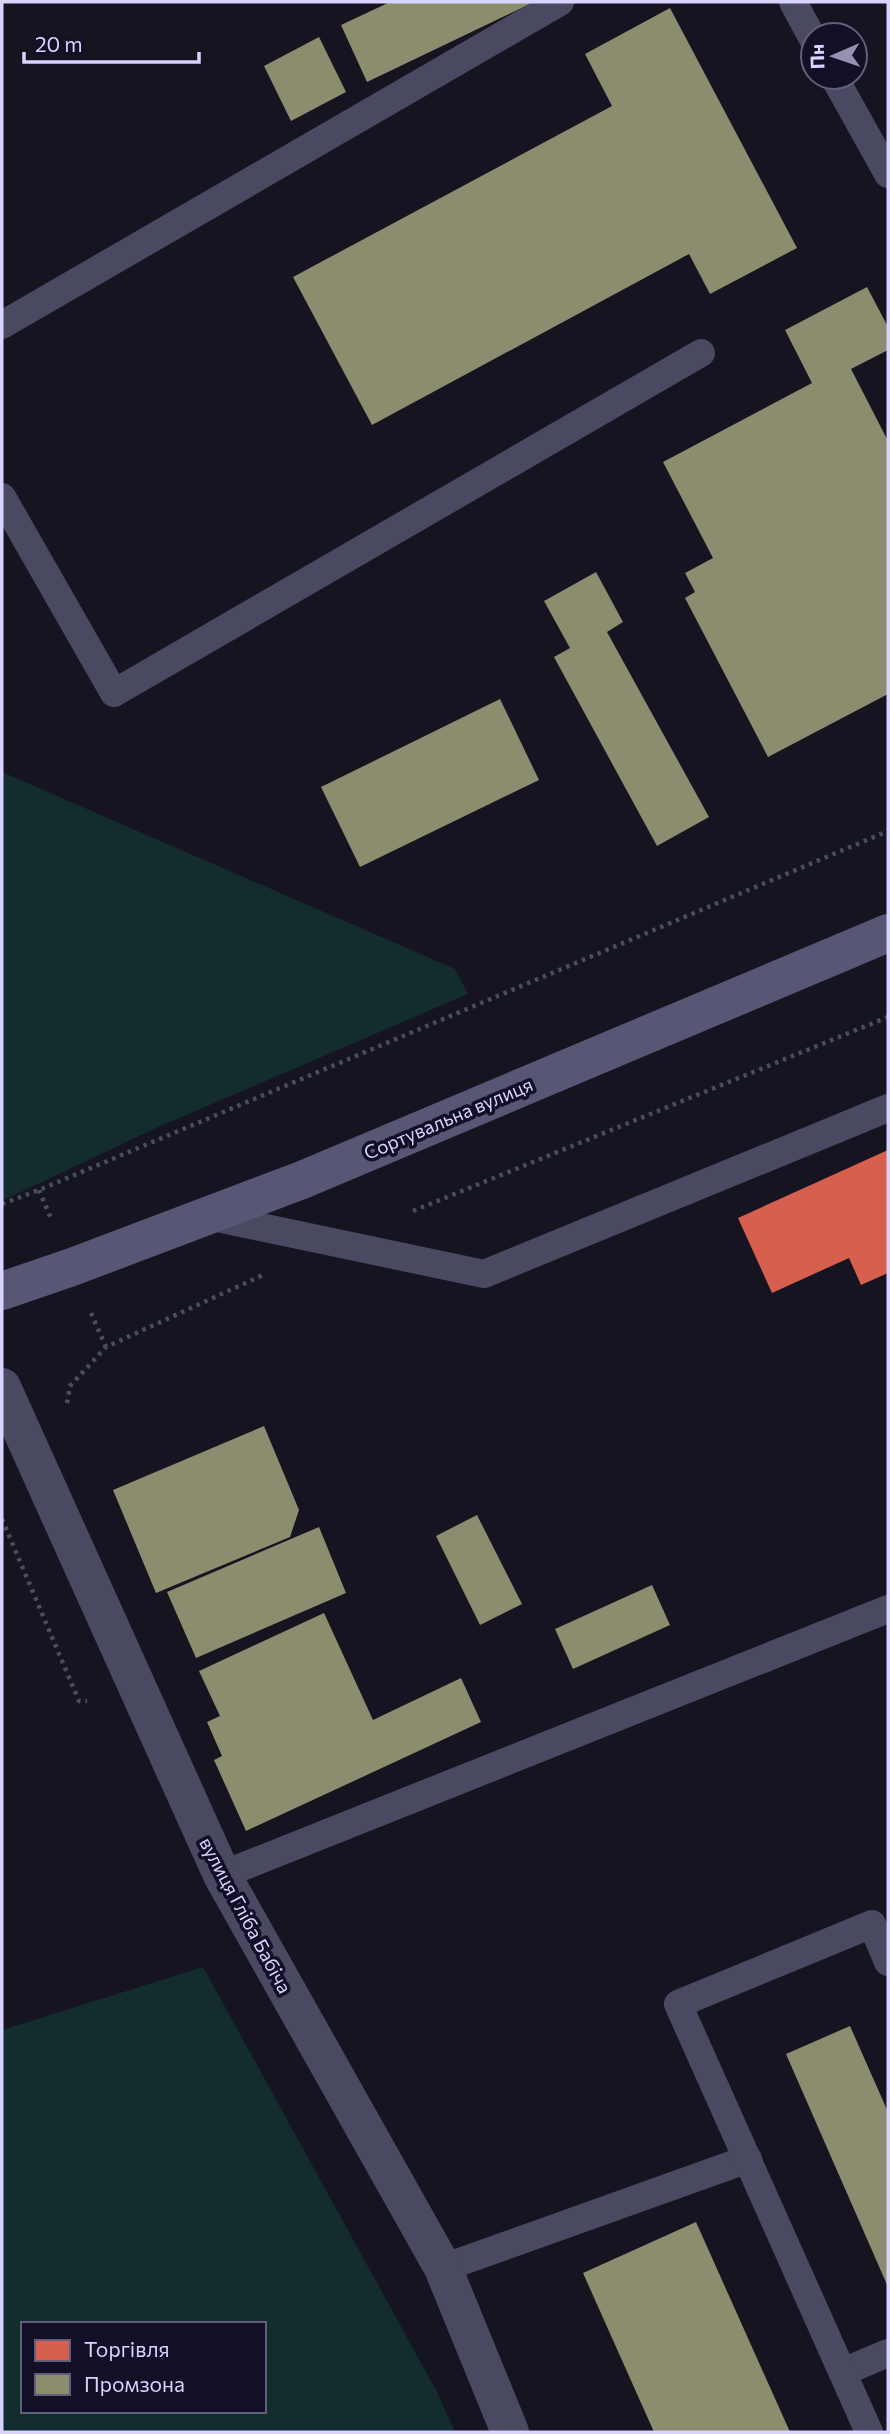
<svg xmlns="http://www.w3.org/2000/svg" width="890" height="2434" font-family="Commissioner,sans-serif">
  <rect width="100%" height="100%" fill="#161421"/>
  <g fill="#132c2d" fill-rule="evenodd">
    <polygon points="2,772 455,969 468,994 156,1128 2,1201"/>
    <path d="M203 1967 436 2390 455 2432H2V2030ZM23 2324H264V2411H23Z"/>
  </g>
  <polygon fill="#d6604d" points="888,1150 888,1273 861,1285 849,1258 772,1293 738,1218"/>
  <g fill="#8c8c6e">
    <polygon points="390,2 534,2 367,82 341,25"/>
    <polygon points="670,8 797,248 710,294 689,254 372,425 293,277 612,106 585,54"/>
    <polygon points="319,37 346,92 291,121 264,66"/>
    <polygon points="867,287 888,327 888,350 851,369 888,441 888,694 768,757 685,598 695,592 685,573 713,558 663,462 812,383 785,330"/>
    <polygon points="596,572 623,622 607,632 709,817 657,846 554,657 570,648 544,601"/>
    <polygon points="500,699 539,780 360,867 321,787"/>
    <polygon points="264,1426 299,1510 290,1537 156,1593 113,1490"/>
    <polygon points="477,1515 522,1604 480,1625 436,1536"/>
    <polygon points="319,1527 346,1593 196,1658 167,1592"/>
    <polygon points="652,1585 670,1625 573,1669 555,1629"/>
    <polygon points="324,1613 373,1720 461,1678 481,1722 246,1831 214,1760 222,1756 207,1722 220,1716 199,1671"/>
    <polygon points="850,2026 888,2112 888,2287 786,2054"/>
    <polygon points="696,2222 790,2432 654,2432 583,2273"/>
  </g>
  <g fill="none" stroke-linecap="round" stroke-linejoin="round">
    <g stroke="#44505f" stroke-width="4.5" stroke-dasharray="3.5 5" stroke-linecap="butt">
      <polyline points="39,1190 52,1221"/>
      <polyline points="2,1204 39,1190 888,831"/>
      <polyline points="413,1211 888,1017"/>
      <polyline points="91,1313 106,1347"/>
      <polyline points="67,1403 70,1386 106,1347 263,1275"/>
      <polyline points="2,1519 79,1701 87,1701"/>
    </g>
    <g stroke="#4a4962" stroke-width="28">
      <polyline points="793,2 813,39"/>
      <polyline points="834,77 888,174"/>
      <polyline points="2,325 560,2"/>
      <polyline points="2,497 114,693 701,353"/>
      <polyline points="208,1216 484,1274 888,1108"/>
      <polyline points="222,1875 888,1609"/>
      <polyline points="443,2268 748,2159"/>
      <polyline points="843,2372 888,2353"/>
      <polyline points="869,2432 678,2004 872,1924 888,1962"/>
    </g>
    <polyline stroke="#4a4962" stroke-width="38" points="2,1387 222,1875 443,2268 510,2432"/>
    <polyline stroke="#575674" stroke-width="38" points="2,1291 72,1267 302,1180 888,933"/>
  </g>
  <g text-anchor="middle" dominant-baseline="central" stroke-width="7" stroke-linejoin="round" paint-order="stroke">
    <g font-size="19" fill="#d9d4ff" stroke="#130f26">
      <text transform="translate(448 1118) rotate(-23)">Сортувальна вулиця</text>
      <text transform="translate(246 1915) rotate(62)">вулиця Гліба Бабіча</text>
    </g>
  </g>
  <rect width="890" height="2434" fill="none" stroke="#d9d4ff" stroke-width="7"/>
  <rect x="21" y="2322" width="245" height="91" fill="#130f26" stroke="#625e7d" stroke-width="2"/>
  <rect x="35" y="2340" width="35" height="21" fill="#d6604d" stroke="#625e7d" stroke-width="2"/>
  <text x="84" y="2357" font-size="21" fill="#d9d4ff">Торгівля</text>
  <rect x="35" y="2374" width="35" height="21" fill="#8c8c6e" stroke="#625e7d" stroke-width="2"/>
  <text x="84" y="2392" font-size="21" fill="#d9d4ff">Промзона</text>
  <g transform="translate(834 56) rotate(268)"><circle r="33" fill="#130f26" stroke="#625e7d" stroke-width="2"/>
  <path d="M0-5L12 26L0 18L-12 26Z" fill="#9591b1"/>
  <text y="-10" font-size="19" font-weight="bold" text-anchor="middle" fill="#d9d4ff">Пн</text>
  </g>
  <path d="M24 52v10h175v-10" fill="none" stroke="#d9d4ff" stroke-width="3.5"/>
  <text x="35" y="52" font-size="21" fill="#d9d4ff" stroke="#130f26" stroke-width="5" paint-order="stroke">20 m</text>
</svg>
